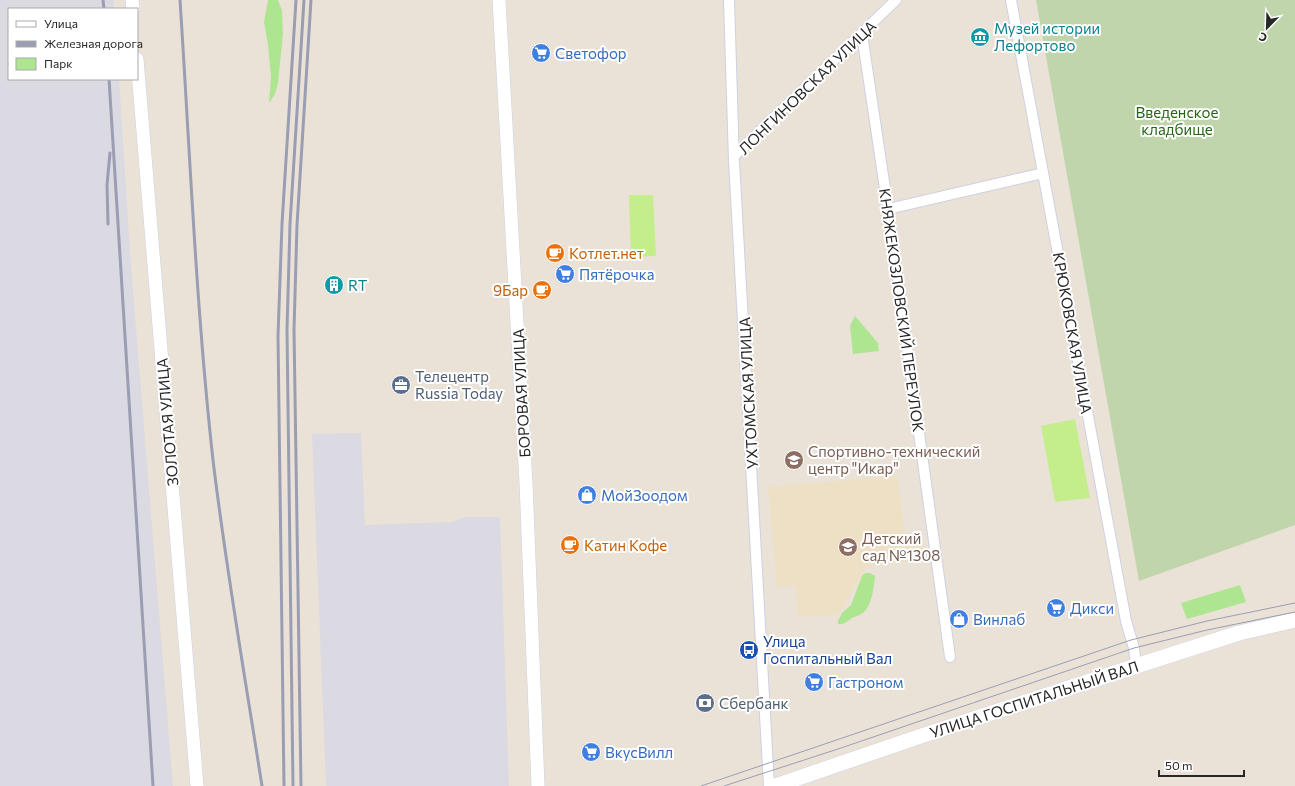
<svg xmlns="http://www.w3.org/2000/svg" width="1295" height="786" font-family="Commissioner,sans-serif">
  <rect width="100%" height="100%" fill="#ebe2d7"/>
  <g fill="#dbd9e2">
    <polygon points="0,0 114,0 114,9 9,9 9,79 119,79 131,266 173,786 0,786"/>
    <polygon points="361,433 365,525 452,522 465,517 500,517 509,786 326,786 312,434"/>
  </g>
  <polygon fill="#eee0c5" points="897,476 905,534 920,533 925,559 867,566 838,615 798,617 796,586 777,587 768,487"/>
  <g fill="#aee590">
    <polygon points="268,0 278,0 282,11 283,34 278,83 275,94 269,103 271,77 268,45 264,22"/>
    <polygon points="855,316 878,343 879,351 853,354 850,326"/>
    <path d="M865 573H870L875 576C874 586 872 605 864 612 861 615 856 616 852 618 848 621 844 625 838 624V621L842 613 851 605 862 576Z"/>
    <polygon points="1240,585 1246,602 1187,619 1181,603"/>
  </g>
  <polygon fill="#c1d5ad" points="1036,0 1295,0 1295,525 1139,581"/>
  <g fill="#c4ed8b">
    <polygon points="629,195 653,195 656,256 631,257"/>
    <polygon points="1075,419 1090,498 1055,502 1041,426"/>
  </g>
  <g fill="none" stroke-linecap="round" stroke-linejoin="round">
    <g stroke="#ccd1e1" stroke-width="12">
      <g id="minor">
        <polyline points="729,0 734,161 769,786"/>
        <polyline points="1011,0 1126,621 1134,648 1136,666"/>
        <polyline points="862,34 888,209 950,657"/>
        <polyline points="734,156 896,0"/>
        <polyline points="888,209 1043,173"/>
      </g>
    </g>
    <g stroke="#ccd1e1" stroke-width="14">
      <g id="tertiary">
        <polyline points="132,0 133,9"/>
        <polyline points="499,0 526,483 538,786"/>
        <polyline points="137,59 197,786"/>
      </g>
    </g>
    <g stroke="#ccd1e1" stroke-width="16">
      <polyline id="secondary" points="775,786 921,736 1136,666 1239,633 1295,620"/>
    </g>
    <use href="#minor" stroke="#fff" stroke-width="10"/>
    <use href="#tertiary" stroke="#fff" stroke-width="13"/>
    <use href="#secondary" stroke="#fff" stroke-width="15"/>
    <g stroke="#9a9eb3" stroke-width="1">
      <polyline points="701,786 1131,640 1207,621 1295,603"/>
      <polyline points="724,786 841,748 1134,648 1207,630 1295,612"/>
    </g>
    <g stroke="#9a9eb3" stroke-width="3">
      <polyline points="103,0 104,9"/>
      <path d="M180 0C190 153 196 307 213 460 226 569 245 677 262 786"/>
      <polyline points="109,79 153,786"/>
      <polyline points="108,224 107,185 110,153"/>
      <polyline points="284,786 278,336 282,224 296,0"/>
      <polyline points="293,786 287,330 290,224 304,0"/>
      <polyline points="301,786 294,330 297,225 311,0"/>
    </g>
  </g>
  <defs>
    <g id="museum-disc" transform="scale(1)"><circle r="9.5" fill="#0f9aa8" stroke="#fff"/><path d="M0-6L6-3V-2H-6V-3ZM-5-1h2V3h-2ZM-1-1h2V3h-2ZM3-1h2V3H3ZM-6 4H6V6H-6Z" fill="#fff"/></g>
    <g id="supermarket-disc" transform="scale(1)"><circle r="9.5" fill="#3f7fe0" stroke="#fff"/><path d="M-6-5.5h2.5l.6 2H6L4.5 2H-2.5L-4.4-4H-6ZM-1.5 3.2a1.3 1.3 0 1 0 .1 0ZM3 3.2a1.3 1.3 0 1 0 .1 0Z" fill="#fff"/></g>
    <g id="cafe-disc" transform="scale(1)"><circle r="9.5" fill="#e8710a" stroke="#fff"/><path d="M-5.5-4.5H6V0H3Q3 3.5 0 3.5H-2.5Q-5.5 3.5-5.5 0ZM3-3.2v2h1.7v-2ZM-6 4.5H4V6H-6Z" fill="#fff"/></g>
    <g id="building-disc" transform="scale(1)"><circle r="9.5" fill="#0f9aa8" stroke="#fff"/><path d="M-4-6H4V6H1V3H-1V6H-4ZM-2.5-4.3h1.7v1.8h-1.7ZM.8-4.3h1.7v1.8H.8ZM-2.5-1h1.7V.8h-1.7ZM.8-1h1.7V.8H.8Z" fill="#fff"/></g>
    <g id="office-disc" transform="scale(1)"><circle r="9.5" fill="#5c6f8a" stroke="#fff"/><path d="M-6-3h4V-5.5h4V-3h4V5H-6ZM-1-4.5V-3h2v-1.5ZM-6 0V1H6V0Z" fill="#fff"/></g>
    <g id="school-disc" transform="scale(1)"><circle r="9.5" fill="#8d6e63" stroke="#fff"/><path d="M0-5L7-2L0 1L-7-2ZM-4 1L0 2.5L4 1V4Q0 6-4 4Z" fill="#fff"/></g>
    <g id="shop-disc" transform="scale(1)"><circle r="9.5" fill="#3f7fe0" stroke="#fff"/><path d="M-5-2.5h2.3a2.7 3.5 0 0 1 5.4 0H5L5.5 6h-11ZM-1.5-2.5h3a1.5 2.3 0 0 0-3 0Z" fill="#fff"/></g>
    <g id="bus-disc" transform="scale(1)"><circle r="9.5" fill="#1a4fb4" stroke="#fff"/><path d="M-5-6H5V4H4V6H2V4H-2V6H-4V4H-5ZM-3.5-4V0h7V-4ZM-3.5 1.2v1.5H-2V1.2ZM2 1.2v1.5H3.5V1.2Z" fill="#fff"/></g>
    <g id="bank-disc" transform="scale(1)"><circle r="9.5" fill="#5c6f8a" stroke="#fff"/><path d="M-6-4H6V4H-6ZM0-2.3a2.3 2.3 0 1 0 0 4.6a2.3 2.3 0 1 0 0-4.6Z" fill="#fff"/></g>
  </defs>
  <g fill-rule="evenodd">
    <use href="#museum-disc" x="980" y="37"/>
    <use href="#supermarket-disc" x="541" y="53"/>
    <use href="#cafe-disc" x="555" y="253"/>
    <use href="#supermarket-disc" x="565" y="274"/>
    <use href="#building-disc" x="334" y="285"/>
    <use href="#cafe-disc" x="542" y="290"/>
    <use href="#office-disc" x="401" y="385"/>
    <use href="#school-disc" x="794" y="460"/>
    <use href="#shop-disc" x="587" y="495"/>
    <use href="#cafe-disc" x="570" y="545"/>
    <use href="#school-disc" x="848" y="547"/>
    <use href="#supermarket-disc" x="1056" y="608"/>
    <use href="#shop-disc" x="959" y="619"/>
    <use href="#bus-disc" x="749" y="650"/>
    <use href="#supermarket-disc" x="814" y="682"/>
    <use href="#bank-disc" x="705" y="703"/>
    <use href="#supermarket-disc" x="591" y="752"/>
  </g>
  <g text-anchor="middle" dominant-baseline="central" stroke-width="4" stroke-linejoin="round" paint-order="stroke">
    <g font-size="15" fill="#0d838f" stroke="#fff" text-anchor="start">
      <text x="994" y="28">Музей истории<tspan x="994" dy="17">Лефортово</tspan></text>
      <text x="348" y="285">RT</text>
    </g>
    <g font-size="15" fill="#366cbe" stroke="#fff" text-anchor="start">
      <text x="555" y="53">Светофор</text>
      <text x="579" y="274">Пятёрочка</text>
      <text x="601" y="495">МойЗоодом</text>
      <text x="1070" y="608">Дикси</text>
      <text x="973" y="619">Винлаб</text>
      <text x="828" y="682">Гастроном</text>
      <text x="605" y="752">ВкусВилл</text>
    </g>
    <g font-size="15" fill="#272727" stroke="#fff">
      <text transform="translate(807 87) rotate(-44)">ЛОНГИНОВСКАЯ УЛИЦА</text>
      <text transform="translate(902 310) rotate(82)">КНЯЖЕКОЗЛОВСКИЙ ПЕРЕУЛОК</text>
      <text transform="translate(1073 333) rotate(80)">КРЮКОВСКАЯ УЛИЦА</text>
      <text transform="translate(521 393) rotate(-93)">БОРОВАЯ УЛИЦА</text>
      <text transform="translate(748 393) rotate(-93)">УХТОМСКАЯ УЛИЦА</text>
      <text transform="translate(167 422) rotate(-95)">ЗОЛОТАЯ УЛИЦА</text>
      <text transform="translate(1034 699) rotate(-18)">УЛИЦА ГОСПИТАЛЬНЫЙ ВАЛ</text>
    </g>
    <g font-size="15" fill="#276516" stroke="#fff">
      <text x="1177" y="112">Введенское<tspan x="1177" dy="17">кладбище</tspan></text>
    </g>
    <g font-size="15" fill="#c56008" stroke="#fff" text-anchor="start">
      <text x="569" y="253">Котлет.нет</text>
      <text x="528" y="290" text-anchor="end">9Бар</text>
      <text x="584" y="545">Катин Кофе</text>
    </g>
    <g font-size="15" fill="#4e5e75" stroke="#fff" text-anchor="start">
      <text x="415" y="376">Телецентр<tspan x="415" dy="17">Russia Today</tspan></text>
      <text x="719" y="703">Сбербанк</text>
    </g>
    <g font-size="15" fill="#785e54" stroke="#fff" text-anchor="start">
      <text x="808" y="451">Спортивно-технический<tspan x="808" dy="17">центр "Икар"</tspan></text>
      <text x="862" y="538">Детский<tspan x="862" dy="17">сад №1308</tspan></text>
    </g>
    <g font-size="15" fill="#164399" stroke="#fff" text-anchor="start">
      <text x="763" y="641">Улица<tspan x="763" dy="17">Госпитальный Вал</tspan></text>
    </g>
  </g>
  <rect x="8" y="8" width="130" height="72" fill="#ffffff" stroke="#a9a9a9"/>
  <rect x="16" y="21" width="20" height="6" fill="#ffffff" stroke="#a9a9a9"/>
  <text x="44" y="28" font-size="12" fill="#272727">Улица</text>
  <rect x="16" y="41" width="20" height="6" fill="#9a9eb3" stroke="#a9a9a9"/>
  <text x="44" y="48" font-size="12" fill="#272727">Железная дорога</text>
  <rect x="16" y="58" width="20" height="12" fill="#aee590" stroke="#a9a9a9"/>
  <text x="44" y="68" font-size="12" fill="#272727">Парк</text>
  <g transform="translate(1267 28) rotate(203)" stroke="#ffffff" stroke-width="3" paint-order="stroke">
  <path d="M0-3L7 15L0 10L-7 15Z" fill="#272727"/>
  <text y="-6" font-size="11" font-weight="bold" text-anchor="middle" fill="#272727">С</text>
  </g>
  <path d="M1159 770v6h85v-6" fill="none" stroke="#272727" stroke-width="2"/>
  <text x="1165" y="770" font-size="12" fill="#272727" stroke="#ffffff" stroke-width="3" paint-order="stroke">50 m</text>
</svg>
